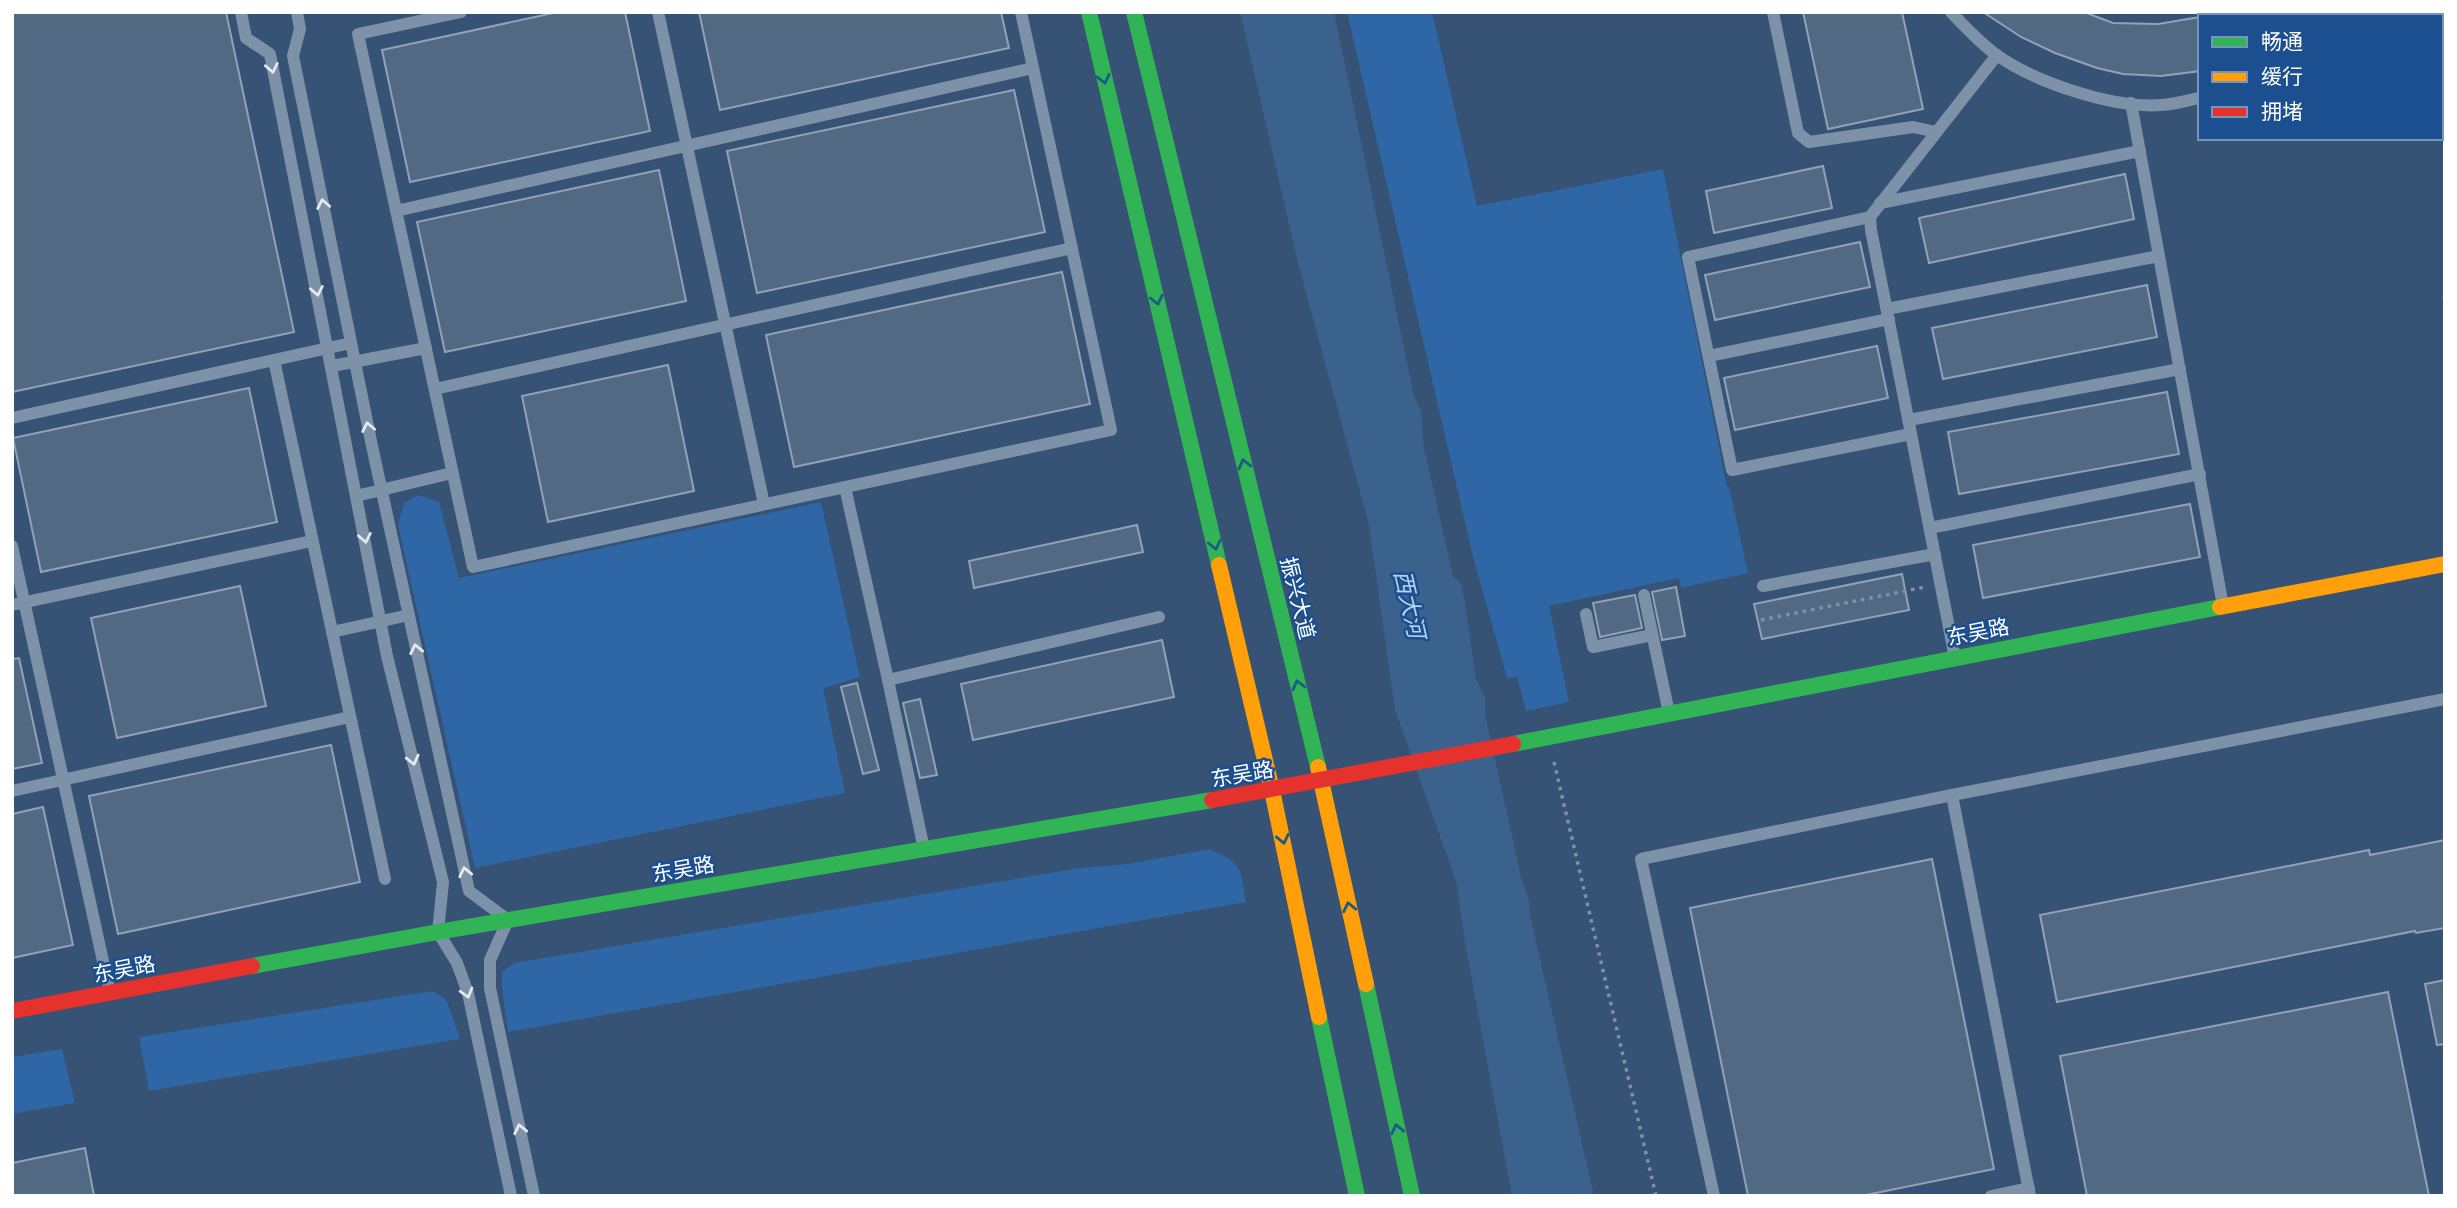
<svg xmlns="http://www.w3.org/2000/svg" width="2457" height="1208" font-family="'Public Sans','Noto Sans SC',sans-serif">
  <rect width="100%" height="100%" fill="#365274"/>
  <g fill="#2f66a5">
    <polygon points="1347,12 1432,12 1477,206 1663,169 1727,487 1729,487 1748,573 1681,588 1679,578 1549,606 1569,702 1526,711 1517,677 1507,678 1473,557"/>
    <polygon points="418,495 439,502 459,578 821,502 860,677 823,688 845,793 475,868 398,525 404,503"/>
    <path d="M1210 849C1243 864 1240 867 1246 902L508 1032 502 988V972L514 963 1080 868 1128 864Z"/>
    <polygon points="432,991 446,999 460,1039 149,1091 139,1037"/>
    <polygon points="62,1049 75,1103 12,1114 12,1057"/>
  </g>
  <polygon fill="#3b618d" points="1240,12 1334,12 1414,396 1421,411 1424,448 1453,576 1461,584 1465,602 1476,679 1485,697 1485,714 1522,881 1529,900 1530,915 1594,1196 1512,1196 1465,943 1457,884 1395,710 1369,525 1298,263"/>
  <g fill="#526984" stroke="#92a2b6" stroke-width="2">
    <polygon points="12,12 226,12 294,332 12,392"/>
    <polygon points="558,12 625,12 650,131 410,182 382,50"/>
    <polygon points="699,12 1001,12 1009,48 720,110"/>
    <polygon points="1803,12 1902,12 1923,109 1828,129"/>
    <polygon points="1983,12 2084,12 2113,23 2158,24 2200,17 2200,71 2161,76 2123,74 2097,68 2055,53 2021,37"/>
    <polygon points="1014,90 1045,232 757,293 727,151"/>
    <polygon points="1823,166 1832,208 1714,233 1706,191"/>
    <polygon points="659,170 686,301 445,352 417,222"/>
    <polygon points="2125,174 2134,219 1929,263 1919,218"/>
    <polygon points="1860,242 1870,287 1715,320 1705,275"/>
    <polygon points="1062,272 1090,404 794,467 766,335"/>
    <polygon points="2147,285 2157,337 1943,379 1932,328"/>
    <polygon points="1877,346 1888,398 1735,430 1724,378"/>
    <polygon points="668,365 694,491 548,522 522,396"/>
    <polygon points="249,388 277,522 41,572 13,438"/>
    <polygon points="2167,392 2179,454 1959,494 1948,432"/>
    <polygon points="2190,504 2200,557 1983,598 1973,545"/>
    <polygon points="1137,525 1143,552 974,588 969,561"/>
    <polygon points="1902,574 1909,610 1762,639 1754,604"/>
    <polygon points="240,586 266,706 117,738 91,618"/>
    <polygon points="1676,587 1685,636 1662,640 1652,592"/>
    <polygon points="1635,595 1642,628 1600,637 1593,603"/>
    <polygon points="1162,640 1174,697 973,740 961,684"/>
    <polygon points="19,658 42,763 12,769 12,659"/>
    <polygon points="857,683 879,770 863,774 841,687"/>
    <polygon points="920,699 937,775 920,778 903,703"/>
    <polygon points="331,745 360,882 118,934 89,796"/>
    <polygon points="43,807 73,945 12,958 12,814"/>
    <polygon points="2445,840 2445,928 2416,933 2415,931 2057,1002 2040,915 2369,850 2370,855"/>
    <polygon points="1932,859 1994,1169 1861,1196 1748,1196 1690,908"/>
    <polygon points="2445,980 2445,1044 2437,1045 2425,984"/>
    <polygon points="2388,992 2429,1196 2087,1196 2060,1056"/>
    <polygon points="85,1148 94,1196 12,1196 12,1163"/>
  </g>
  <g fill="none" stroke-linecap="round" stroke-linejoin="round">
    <g stroke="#7d92a8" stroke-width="3.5" stroke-dasharray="3.5 5" stroke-linecap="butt">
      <polyline points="2444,297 2445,303"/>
      <polyline points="1761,620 1925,587"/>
      <polyline points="1554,762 1656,1196"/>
    </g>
    <g stroke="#7d92a8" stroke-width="12">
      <polyline points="241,12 246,38 270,54 387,656 443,882 438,932 457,963 468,993 511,1196"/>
      <polyline points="297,12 300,29 293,56 372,446 469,891 508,920 490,960 490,988 534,1196"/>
      <polyline points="461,12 358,34 473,567 1111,430 1021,12"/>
      <polyline points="658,12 764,504"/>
      <polyline points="1773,12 1798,133 1809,142 1913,127 1936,132"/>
      <path d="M1951 12C1965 27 1978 41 1994 53 2033 82 2114 109 2162 105 2175 104 2188 100 2200 98"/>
      <polyline points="2337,16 2338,12"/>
      <polyline points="2131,103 2223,606"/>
      <polyline points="1880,203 2140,151"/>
      <polyline points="396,211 1033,68"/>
      <polyline points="1870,217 1688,257 1732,470 1911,434"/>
      <polyline points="1887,309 2159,256"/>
      <polyline points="1709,356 1889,319"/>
      <polyline points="274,360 385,879"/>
      <polyline points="332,366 426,348"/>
      <polyline points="435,389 1072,248"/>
      <polyline points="12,418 351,343"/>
      <polyline points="1909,420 2180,369"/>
      <polyline points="845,487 888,680 1159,617"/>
      <polyline points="356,496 452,473"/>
      <polyline points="1930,528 2200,474"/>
      <polyline points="12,546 110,993"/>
      <polyline points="1763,586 1935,554"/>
      <polyline points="1644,595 1669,713"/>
      <polyline points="12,605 312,541"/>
      <polyline points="1586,614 1593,647 1652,635"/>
      <polyline points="332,632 409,615"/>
      <polyline points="1955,658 1871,230 1870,217 1997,55"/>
      <polyline points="888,680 924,849"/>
      <polyline points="12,791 350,717"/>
      <polyline points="1952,795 2030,1196"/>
      <polyline points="1714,1196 1641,859 1952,795 2445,699"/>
      <polyline points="1991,1196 2029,1188"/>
    </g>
    <g stroke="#30b455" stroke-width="16">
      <polyline points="1089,12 1219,565"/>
      <polyline points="1134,12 1318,767"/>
      <polyline points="1513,744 2220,607"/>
      <polyline points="252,966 438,932 1212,800"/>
      <polyline points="1366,984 1412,1196"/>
      <polyline points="1319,1017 1357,1196"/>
    </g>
    <g stroke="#ff9f0a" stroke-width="16">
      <polyline points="1219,565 1272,790 1319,1017"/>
      <polyline points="2220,607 2445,564"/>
      <polyline points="1318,767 1366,984"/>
    </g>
    <g stroke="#e5322d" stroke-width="16">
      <polyline points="1212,800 1513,744"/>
      <polyline points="12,1011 252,966"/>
    </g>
  </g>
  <defs><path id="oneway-chevron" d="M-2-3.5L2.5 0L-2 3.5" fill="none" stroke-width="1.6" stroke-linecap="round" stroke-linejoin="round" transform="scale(1.75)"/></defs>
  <g stroke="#e5e9ee">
    <use href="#oneway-chevron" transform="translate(272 68) rotate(79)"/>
    <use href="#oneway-chevron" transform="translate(323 204) rotate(-101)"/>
    <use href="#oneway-chevron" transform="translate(317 291) rotate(79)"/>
    <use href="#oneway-chevron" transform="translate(368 427) rotate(-101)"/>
    <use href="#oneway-chevron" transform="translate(365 538) rotate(79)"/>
    <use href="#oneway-chevron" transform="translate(416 649) rotate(-102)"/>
    <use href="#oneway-chevron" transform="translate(413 760) rotate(76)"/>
    <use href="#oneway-chevron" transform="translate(465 872) rotate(-102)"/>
    <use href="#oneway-chevron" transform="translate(467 993) rotate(74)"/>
    <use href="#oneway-chevron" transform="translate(520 1129) rotate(-102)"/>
  </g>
  <g stroke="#1d5989">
    <use href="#oneway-chevron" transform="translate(1104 79) rotate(77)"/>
    <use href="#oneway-chevron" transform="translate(1157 300) rotate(77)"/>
    <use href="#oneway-chevron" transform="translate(1244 464) rotate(-104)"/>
    <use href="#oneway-chevron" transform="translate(1215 545) rotate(77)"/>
    <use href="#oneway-chevron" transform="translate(1298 685) rotate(-104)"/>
    <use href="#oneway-chevron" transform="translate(1283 839) rotate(78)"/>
    <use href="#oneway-chevron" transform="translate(1349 907) rotate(-102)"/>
    <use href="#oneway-chevron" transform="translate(1397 1129) rotate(-102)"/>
  </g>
  <g text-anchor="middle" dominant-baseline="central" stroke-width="5" stroke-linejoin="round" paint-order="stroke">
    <g font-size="21" fill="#fff" stroke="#1b4f8f">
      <text transform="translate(1298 598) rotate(76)">振兴大道</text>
      <text transform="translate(1978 632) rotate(-11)">东吴路</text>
      <text transform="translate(1242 774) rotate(-10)">东吴路</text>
      <text transform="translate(683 869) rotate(-10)">东吴路</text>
      <text transform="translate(124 969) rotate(-11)">东吴路</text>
    </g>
    <g font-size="23" font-style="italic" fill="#b5d3f5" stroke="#1b4f8f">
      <text transform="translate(1410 604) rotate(77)">西大河</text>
    </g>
  </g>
  <rect width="2457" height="1208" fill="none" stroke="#ffffff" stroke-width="28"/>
  <rect x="2198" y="14" width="245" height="126" fill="#1b4f8f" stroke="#7695bc" stroke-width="2"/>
  <rect x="2212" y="37" width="35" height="10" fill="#30b455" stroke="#7695bc" stroke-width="2"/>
  <text x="2261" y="49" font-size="21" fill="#ffffff">畅通</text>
  <rect x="2212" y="72" width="35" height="10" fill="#ff9f0a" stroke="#7695bc" stroke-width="2"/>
  <text x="2261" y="84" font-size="21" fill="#ffffff">缓行</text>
  <rect x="2212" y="107" width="35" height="10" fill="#e5322d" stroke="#7695bc" stroke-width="2"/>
  <text x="2261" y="119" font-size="21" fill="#ffffff">拥堵</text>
</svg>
